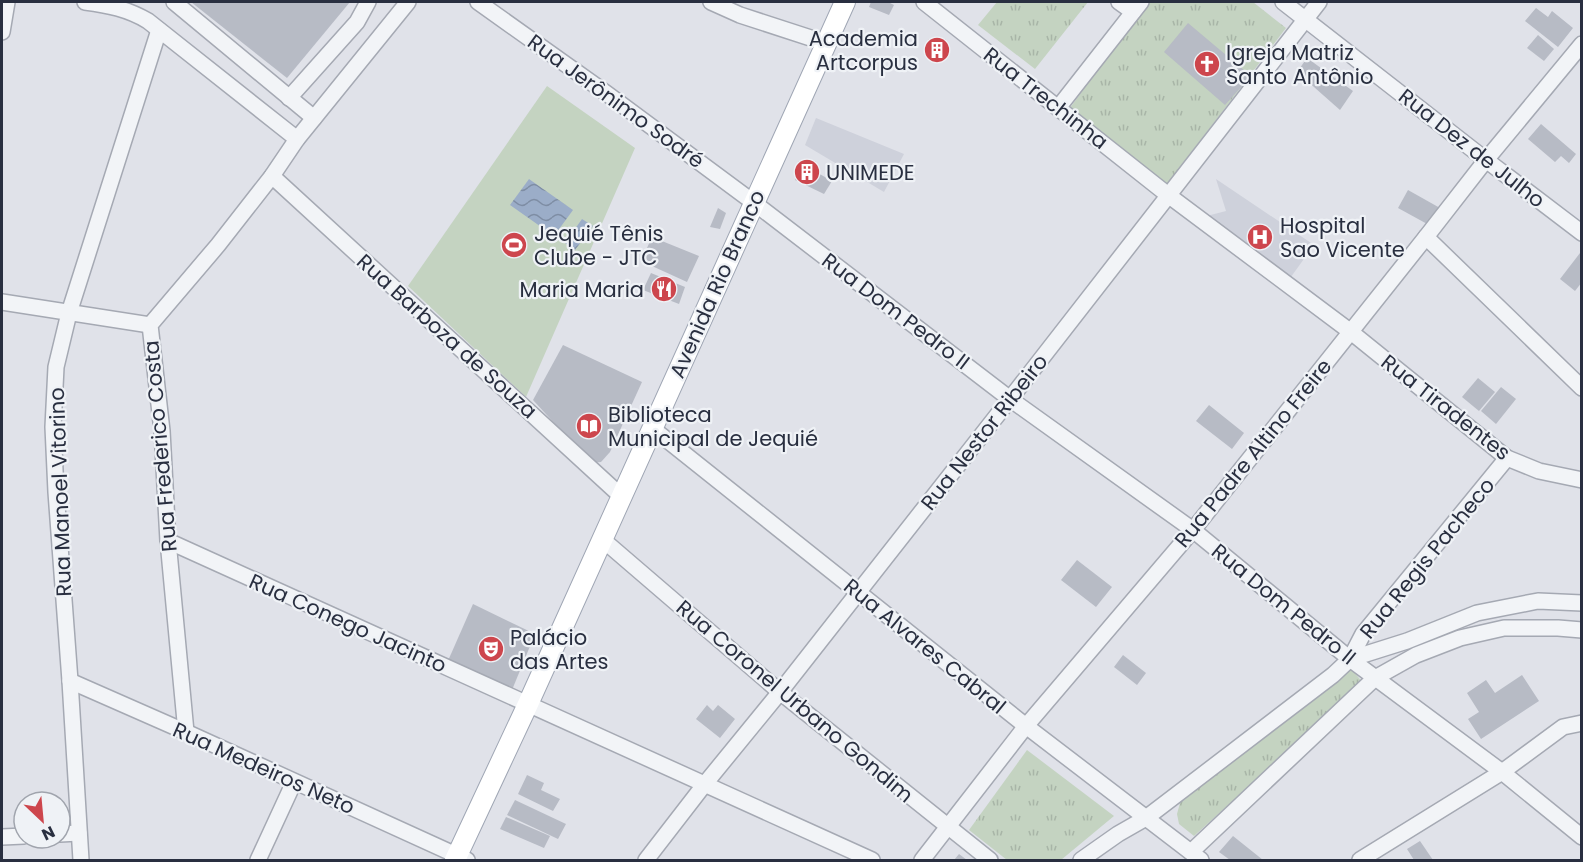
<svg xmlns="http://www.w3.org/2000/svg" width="1583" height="862" font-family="Poppins,sans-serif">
  <defs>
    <pattern id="park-tufts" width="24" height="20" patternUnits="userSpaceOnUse" patternTransform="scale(1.5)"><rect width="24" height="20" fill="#c4d3c1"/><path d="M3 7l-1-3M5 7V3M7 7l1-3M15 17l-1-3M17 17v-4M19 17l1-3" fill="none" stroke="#a8b5a7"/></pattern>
    <pattern id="water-waves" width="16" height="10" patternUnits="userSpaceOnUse" patternTransform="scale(1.5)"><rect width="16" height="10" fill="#9badc8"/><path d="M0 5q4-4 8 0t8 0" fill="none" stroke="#7e8da4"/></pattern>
  </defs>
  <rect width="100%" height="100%" fill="#e0e2e9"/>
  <g fill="#ced1db">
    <polygon points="816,118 904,154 884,192 805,145"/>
    <polygon points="1216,179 1314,245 1283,288 1199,218 1226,211"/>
  </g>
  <g fill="url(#park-tufts)">
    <polygon points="997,2 1088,2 1035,69 978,25"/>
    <polygon points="1150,2 1253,2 1286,28 1165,187 1067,112 1114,47"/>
    <polygon points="1350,667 1363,683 1194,836 1179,824 1177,814 1180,803"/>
    <polygon points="1027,750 1114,816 1061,860 1007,860 969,830"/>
  </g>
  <polygon fill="#c4d3c1" points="547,86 635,148 526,397 408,286"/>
  <g fill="url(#water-waves)">
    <polygon points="529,179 573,210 554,236 510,205"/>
    <polygon points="582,219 593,226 575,250 565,243"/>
  </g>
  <g fill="#b7bbc5">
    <polygon points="191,2 350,2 287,78"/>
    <polygon points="871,2 888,2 894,5 889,15 869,7"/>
    <polygon points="1536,8 1548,17 1552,11 1573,28 1558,47 1525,21"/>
    <polygon points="1188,23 1251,76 1225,105 1164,52"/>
    <polygon points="1538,35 1554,49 1544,61 1527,48"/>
    <polygon points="939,41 945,44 935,59 930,55"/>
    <polygon points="1307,58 1353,91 1340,110 1297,72"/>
    <polygon points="1541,124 1576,154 1569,163 1561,156 1555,162 1528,139"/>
    <polygon points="802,164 832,181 824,194 795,180"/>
    <polygon points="1408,190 1440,208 1429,225 1398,208"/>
    <polygon points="718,208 726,213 720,229 710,227"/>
    <polygon points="652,237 699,256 687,282 641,261"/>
    <polygon points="1580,253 1582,255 1582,282 1575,291 1560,279"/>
    <polygon points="651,273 685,287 679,304 643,290"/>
    <polygon points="563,345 642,382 610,452 601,462 591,463 533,400"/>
    <polygon points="1478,378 1495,392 1479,411 1462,397"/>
    <polygon points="1501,387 1516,399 1496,424 1481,411"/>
    <polygon points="1209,405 1244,433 1232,449 1196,421"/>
    <polygon points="1077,560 1112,587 1096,607 1061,580"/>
    <polygon points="473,604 535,634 512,690 447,663"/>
    <polygon points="1123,655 1146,673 1137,685 1114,667"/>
    <polygon points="1522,675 1539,701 1481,739 1468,719 1479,712 1467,693 1486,680 1495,693"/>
    <polygon points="707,705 713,711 718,705 735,719 720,738 696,719"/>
    <polygon points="527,775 544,783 541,790 560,799 553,811 518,794"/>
    <polygon points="515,800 566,824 558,839 507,815"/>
    <polygon points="506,817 550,836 544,848 500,829"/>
    <polygon points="1233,836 1263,860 1230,860 1219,852"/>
    <polygon points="1420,841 1433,860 1414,860 1407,849"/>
    <polygon points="959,854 967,860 954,860"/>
  </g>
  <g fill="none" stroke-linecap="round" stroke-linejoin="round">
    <g stroke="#a5a9b3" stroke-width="18">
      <g id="minor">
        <path d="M85 2C108 5 128 9 148 21L297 139"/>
        <polyline points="174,2 314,118"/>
        <polyline points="478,2 606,93 753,202 1010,399 1193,530 1350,659 1502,772 1582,837"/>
        <polyline points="711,2 740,15 826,43"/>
        <polyline points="924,2 1168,195 1351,332 1507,458 1539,471 1582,480"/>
        <polyline points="1119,2 1133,12"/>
        <polyline points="1283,2 1486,160 1582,233"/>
        <polyline points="2,32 7,2"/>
        <polyline points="289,98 357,22 368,2"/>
        <polyline points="1058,108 1141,2"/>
        <polyline points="272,176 621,496"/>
        <polyline points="1426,237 1582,388"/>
        <polyline points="2,302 150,325"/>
        <polyline points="652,428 1026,726 1201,860"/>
        <polyline points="602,539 780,692 990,860"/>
        <polyline points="168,541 872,860"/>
        <polyline points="1350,659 1407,641 1477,613 1538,601 1582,603"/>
        <polyline points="70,681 186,732 467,860"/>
        <polyline points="186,732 168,541 162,431 150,325 218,245 272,176 297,139 408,2"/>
        <polyline points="60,834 79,833"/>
        <polyline points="2,837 24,836"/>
        <polyline points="1191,852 1375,678 1416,655 1460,638 1504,628 1558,628 1582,630"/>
        <polyline points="81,860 70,681 56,492 53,427 56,367 69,313 159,30"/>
        <polyline points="258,860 294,782"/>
        <polyline points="646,860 704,785 780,692 1010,399 1319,2"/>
        <polyline points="922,860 1026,726 1193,530 1426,237 1486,160 1582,44"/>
        <polyline points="1081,860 1118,834 1146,818 1333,675 1350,659 1363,634 1507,458"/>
        <polyline points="1360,860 1502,772 1563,727 1582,723"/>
      </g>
    </g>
    <g stroke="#9fa6b4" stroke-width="22">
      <polyline id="major" points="455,860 528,704 845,2"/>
    </g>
    <use href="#minor" stroke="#f2f4f7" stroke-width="15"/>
    <use href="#major" stroke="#fff" stroke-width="20"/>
  </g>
  <defs>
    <g id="building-disc" transform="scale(1.35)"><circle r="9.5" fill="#cd464d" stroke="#eff2f6"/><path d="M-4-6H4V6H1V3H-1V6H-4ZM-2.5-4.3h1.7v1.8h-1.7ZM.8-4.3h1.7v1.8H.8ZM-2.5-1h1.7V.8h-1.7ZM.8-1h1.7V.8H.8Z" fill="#fff"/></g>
    <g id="church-disc" transform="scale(1.35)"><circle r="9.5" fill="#cd464d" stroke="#eff2f6"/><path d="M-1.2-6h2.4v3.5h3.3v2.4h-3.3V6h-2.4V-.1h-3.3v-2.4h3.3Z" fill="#fff"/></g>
    <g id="hospital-disc" transform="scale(1.35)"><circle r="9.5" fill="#cd464d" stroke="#eff2f6"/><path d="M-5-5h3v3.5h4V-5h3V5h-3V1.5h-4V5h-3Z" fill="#fff"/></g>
    <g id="stadium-disc" transform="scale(1.35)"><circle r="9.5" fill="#cd464d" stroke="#eff2f6"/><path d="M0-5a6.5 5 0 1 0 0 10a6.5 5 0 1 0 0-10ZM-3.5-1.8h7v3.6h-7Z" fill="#fff"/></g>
    <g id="restaurant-disc" transform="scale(1.35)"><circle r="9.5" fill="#cd464d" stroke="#eff2f6"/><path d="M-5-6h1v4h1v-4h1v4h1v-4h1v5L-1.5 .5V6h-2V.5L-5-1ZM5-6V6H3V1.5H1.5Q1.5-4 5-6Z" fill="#fff"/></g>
    <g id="library-disc" transform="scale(1.35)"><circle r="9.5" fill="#cd464d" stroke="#eff2f6"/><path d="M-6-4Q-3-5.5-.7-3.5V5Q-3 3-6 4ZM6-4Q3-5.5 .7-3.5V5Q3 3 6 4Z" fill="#fff"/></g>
    <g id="theatre-disc" transform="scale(1.35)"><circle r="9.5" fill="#cd464d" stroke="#eff2f6"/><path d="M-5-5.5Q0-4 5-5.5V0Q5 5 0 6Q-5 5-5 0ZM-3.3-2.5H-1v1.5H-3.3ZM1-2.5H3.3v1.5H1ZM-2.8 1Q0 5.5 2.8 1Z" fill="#fff"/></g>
  </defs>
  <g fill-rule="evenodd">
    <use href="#building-disc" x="937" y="50"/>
    <use href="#church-disc" x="1207" y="64"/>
    <use href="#building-disc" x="807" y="172"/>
    <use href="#hospital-disc" x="1260" y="237"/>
    <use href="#stadium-disc" x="514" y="245"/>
    <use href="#restaurant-disc" x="664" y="289"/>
    <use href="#library-disc" x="589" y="426"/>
    <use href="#theatre-disc" x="491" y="649"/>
  </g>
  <g text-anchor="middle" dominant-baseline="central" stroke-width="4.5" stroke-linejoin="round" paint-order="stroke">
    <g font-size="21" fill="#292f40" stroke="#eff2f6" text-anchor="start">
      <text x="918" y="38" text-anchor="end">Academia<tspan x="918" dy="24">Artcorpus</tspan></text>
      <text x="1226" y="52">Igreja Matriz<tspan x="1226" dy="24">Santo Antônio</tspan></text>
      <text x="826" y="172">UNIMEDE</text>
      <text x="1280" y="225">Hospital<tspan x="1280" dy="24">Sao Vicente</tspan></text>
      <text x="534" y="233">Jequié Tênis<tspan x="534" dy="24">Clube - JTC</tspan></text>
      <text x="644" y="289" text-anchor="end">Maria Maria</text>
      <text x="608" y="414">Biblioteca<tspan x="608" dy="24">Municipal de Jequié</tspan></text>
      <text x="510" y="637">Palácio<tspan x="510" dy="24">das Artes</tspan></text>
    </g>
    <g font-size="21" fill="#292f40" stroke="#eff2f6">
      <text transform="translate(1046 98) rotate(38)">Rua Trechinha</text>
      <text transform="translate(616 101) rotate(36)">Rua Jerônimo Sodré</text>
      <text transform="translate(1472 148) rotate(38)">Rua Dez de Julho</text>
      <text transform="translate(717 284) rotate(-66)">Avenida Rio Branco</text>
      <text transform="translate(896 311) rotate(37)">Rua Dom Pedro II</text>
      <text transform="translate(447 336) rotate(42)">Rua Barboza de Souza</text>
      <text transform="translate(1446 407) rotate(38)">Rua Tiradentes</text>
      <text transform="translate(984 432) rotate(-52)">Rua Nestor Ribeiro</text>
      <text transform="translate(160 446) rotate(-95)">Rua Frederico Costa</text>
      <text transform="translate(1253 453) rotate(-51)">Rua Padre Altino Freire</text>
      <text transform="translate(60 492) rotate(-92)">Rua Manoel Vitorino</text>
      <text transform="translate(1427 558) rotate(-51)">Rua Regis Pacheco</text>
      <text transform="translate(1284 604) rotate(39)">Rua Dom Pedro II</text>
      <text transform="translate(348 623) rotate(24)">Rua Conego Jacinto</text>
      <text transform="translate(925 646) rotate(39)">Rua Alvares Cabral</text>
      <text transform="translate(795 701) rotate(40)">Rua Coronel Urbano Gondim</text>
      <text transform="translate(264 768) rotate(24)">Rua Medeiros Neto</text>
    </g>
  </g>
  <rect width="1583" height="862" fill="none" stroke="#292f40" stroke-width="6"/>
  <g transform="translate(42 820) rotate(154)"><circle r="28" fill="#eff2f6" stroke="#a0a4ad" stroke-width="1.5"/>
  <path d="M0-4.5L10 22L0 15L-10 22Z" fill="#cd464d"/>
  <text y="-9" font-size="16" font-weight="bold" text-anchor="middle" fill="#292f40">N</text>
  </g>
</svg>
